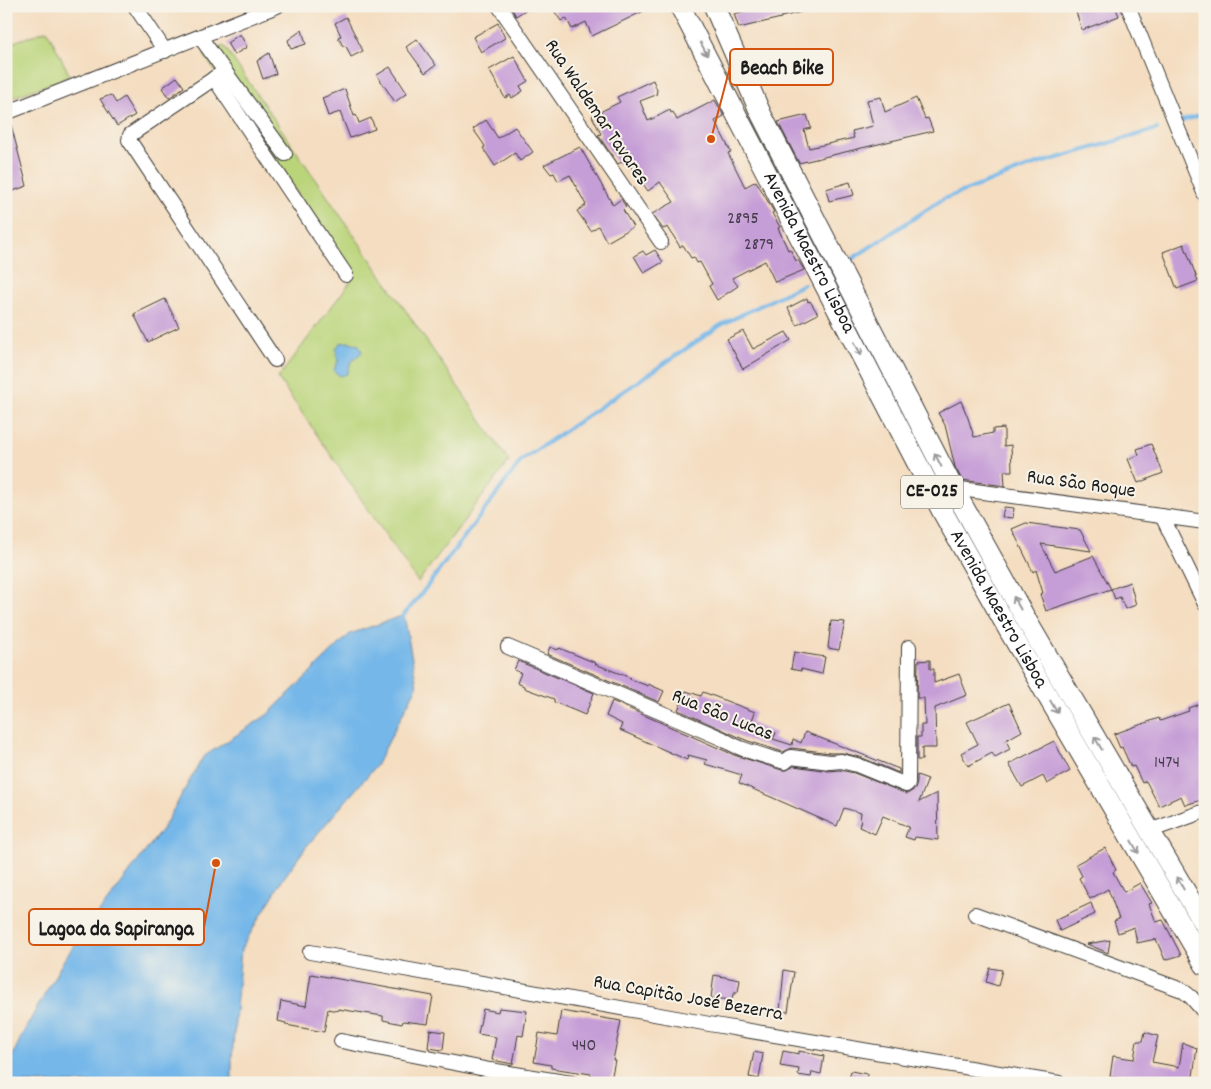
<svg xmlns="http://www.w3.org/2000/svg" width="1211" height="1089" font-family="Dekko,sans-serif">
  <rect width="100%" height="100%" fill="#f7f3e8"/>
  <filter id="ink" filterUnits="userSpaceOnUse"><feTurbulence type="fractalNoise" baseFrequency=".02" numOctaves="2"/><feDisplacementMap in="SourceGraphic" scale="10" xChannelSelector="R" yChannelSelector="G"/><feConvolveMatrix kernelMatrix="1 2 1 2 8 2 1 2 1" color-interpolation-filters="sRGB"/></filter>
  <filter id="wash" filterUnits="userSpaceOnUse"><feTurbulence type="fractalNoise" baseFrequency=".0096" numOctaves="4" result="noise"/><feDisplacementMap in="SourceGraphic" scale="20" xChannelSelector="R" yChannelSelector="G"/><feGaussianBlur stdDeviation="1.12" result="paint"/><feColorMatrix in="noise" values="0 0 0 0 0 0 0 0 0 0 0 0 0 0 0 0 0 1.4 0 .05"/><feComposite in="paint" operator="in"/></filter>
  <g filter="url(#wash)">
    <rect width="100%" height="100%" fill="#f4ddc0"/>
    <g fill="#bad479" stroke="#6b784a">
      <polygon points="47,30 70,76 6,100 6,45"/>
      <polygon points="224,46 509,461 418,582 278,378 354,277 204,55"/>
    </g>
    <g fill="#74b7e9" stroke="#486a82">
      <polygon points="350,342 359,345 362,352 351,362 347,374 340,376 334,371 335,367 338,362 336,349 340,343"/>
      <polygon points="404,615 417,686 376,766 306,847 283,879 241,949 232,1058 232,1083 6,1083 6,1070 23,1033 65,958 163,828 203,757 267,715 350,634"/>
    </g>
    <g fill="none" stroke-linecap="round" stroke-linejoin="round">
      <g stroke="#74b7e9" stroke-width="4">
        <polyline points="1178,122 1205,114"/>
        <polyline points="852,259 943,199 1034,165 1157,129"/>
        <polyline points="401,618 419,597 522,460 721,325 804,284"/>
      </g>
    </g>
    <g id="blocks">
      <g fill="#c69ed7">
        <polygon points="510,6 531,6 516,16"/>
        <polygon points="551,6 654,6 592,36 586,22 572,29 566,18 561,21"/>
        <polygon points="763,6 810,6 810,10 781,17 781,18 739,28 734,14"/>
        <polygon points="1074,6 1115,6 1119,16 1082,30"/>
        <polygon points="346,17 363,51 351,57 347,48 345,46 343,46 338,37 341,36 335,23"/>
        <polygon points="498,23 505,38 481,52 473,37"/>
        <polygon points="302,30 306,44 291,49 288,40"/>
        <polygon points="240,34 247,47 234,55 227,43"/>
        <polygon points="417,39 436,65 425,73 406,47"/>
        <polygon points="269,53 276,74 263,79 257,61"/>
        <polygon points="514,56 528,81 520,86 523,91 512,98 510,95 505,98 489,70"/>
        <polygon points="390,67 407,93 395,102 377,75"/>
        <polygon points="177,77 184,87 169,98 162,88"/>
        <polygon points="653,80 657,90 656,95 640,101 648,121 670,110 671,113 673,112 677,120 715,100 724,116 715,121 731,152 728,153 745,187 756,181 774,212 772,213 780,227 778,228 788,250 790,249 796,261 798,260 804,270 775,282 765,261 732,278 738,286 717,300 709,286 712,284 700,262 697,263 694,257 691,258 683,245 680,247 668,227 663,229 652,214 674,202 660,182 648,191 626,160 618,164 598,135 601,134 592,116 620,102 617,97"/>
        <polygon points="345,89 354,116 356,115 359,123 371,118 375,129 350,138 340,112 328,116 322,98"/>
        <polygon points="111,95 116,103 124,97 135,115 117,126 100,99"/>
        <polygon points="881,97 885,112 916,98 925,119 928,118 933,131 799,163 778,122 807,115 811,128 804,130 809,148 854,138 852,131 873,126 867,100"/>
        <polygon points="486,120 498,138 515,127 533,152 520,161 515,153 495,166 483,148 485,147 483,143 473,129"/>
        <polygon points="10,121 27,186 10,192 9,189 6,190 6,122"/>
        <polygon points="580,147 613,205 621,199 626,207 623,210 633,227 607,242 598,226 591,231 577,211 586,205 570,175 558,181 554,173 551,174 544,165"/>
        <polygon points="850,182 854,195 829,201 826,189"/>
        <polygon points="1184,244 1198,281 1177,289 1163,252"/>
        <polygon points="655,250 663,262 644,273 634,256 643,251 646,255"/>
        <polygon points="807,298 808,302 810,301 818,314 797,325 788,308"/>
        <polygon points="165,299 179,327 148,342 134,314"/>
        <polygon points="743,331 753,349 786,332 791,340 743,369 727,339"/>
        <polygon points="961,401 968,418 974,437 993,433 993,429 1004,428 1004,446 1011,445 1012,471 1004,471 1005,486 962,480 955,467 945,425 938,413"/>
        <polygon points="1151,444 1163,473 1138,483 1128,459 1139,455 1137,449"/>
        <polygon points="1004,507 1014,508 1013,518 1002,517"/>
        <polygon points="1026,523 1080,530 1091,551 1041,544 1055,571 1093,556 1111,589 1130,582 1136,605 1125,609 1120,597 1115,599 1111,589 1046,611 1040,594 1043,593 1036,570 1033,572 1012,529"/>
        <polygon points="831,621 845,622 839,650 828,648"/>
        <polygon points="550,647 558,650 559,648 596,663 595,664 631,678 630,679 648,686 648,684 664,691 659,702 547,654"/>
        <polygon points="794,652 825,657 822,674 801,669 801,671 791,669"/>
        <polygon points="930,660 930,669 934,669 934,683 959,674 967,695 935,708 936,748 922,748 922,760 917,760 917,737 921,737 921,725 925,725 924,698 917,698 918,661"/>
        <polygon points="518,661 594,693 585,715 554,702 554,699 524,688 524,686 517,683 521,673 514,670"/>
        <polygon points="686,691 701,696 703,692 755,712 751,723 776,733 773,739 792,745 793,739 801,743 805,732 899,769 899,773 860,757 843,753 830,753 792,748 783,752 748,741 678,710"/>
        <polygon points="612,701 734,755 782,770 787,770 794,766 829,771 840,770 854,773 907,794 915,789 917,783 917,775 928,779 919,802 937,793 938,840 915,837 914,840 905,837 909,827 883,816 875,834 859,827 861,820 860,819 861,813 844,808 837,826 739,783 742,775 705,764 707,760 688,755 687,760 620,730 622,724 606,716"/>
        <polygon points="1205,702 1205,799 1185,805 1181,796 1159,806 1146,781 1142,783 1134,766 1131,767 1122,747 1120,748 1114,734 1159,718 1160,721 1189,711 1188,708"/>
        <polygon points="1009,703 1022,731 1006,740 1010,749 995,757 992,753 968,766 961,753 978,744 967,722"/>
        <polygon points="1054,741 1070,771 1047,784 1043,776 1022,787 1009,764"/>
        <polygon points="1105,848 1116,870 1113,872 1124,892 1140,883 1152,903 1149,904 1156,922 1163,920 1181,955 1165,960 1156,939 1137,943 1134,927 1118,933 1114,921 1119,919 1108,889 1090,899 1079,878 1082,876 1076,864"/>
        <polygon points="1091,903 1095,914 1060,931 1055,920"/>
        <polygon points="1110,940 1108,953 1087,944"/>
        <polygon points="990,968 1002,970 998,986 986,982"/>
        <polygon points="784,970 794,972 788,1012 780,1011"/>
        <polygon points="311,974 433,996 428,1024 403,1021 402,1024 383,1020 383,1016 338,1009 337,1011 328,1009 324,1032 286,1025 286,1023 278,1021 281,1001 306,1006"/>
        <polygon points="714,975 740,980 738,992 735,992 735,994 733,994 732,1000 711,998"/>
        <polygon points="499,1008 527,1011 523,1036 518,1035 513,1064 492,1060 496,1037 478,1034 483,1009 498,1012"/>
        <polygon points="561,1011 621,1021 613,1060 615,1060 611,1080 591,1077 591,1074 551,1068 551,1065 534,1062 539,1033 557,1036"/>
        <polygon points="430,1030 445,1032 443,1050 428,1048"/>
        <polygon points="1145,1032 1158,1036 1152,1062 1179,1067 1183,1043 1197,1048 1192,1083 1154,1083 1110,1077 1113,1056 1134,1059 1137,1041 1143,1041"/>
        <polygon points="783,1051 799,1054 799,1051 824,1056 821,1074 812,1072 811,1077 798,1075 799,1069 780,1066"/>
        <polygon points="754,1052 763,1054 759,1079 749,1077"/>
        <polygon points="851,1071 867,1074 866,1083 848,1083"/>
      </g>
    </g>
  </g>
  <g filter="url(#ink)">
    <use href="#blocks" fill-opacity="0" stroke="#3c3935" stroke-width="1"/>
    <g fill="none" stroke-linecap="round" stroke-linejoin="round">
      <g stroke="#3c3935" stroke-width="16">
        <g id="minor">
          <polyline points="135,6 165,51"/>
          <polyline points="499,6 661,242"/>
          <polyline points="1128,6 1205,195"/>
          <polyline points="200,37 285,154"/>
          <polyline points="225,71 130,135 129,140 275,360"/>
          <polyline points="214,78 346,275"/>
          <polyline points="6,113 277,6"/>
          <polyline points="953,488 1205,522"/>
          <polyline points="1162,516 1205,604"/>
          <path d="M508 647 723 739C741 751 764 755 785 762L791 757 830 762 841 761 857 765 906 785 908 783 909 647"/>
          <polyline points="1149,831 1205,811"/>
          <polyline points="975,914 1182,990 1191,997 1205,1013"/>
          <polyline points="310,952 715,1025 1059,1083"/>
          <polyline points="341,1041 490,1070 571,1083"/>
        </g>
      </g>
      <g stroke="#3c3935" stroke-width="22">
        <g id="highway">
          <path id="s1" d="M680 6 941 509 1010 632 1205 965"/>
          <polyline points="714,6 761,114 953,488 1028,623 1205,925"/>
        </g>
      </g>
      <use href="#minor" stroke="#fff" stroke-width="14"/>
      <use href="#highway" stroke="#fff" stroke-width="20"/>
    </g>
    <defs><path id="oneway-shaft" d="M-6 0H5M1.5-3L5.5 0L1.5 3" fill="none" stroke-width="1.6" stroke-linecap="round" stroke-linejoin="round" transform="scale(1.25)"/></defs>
    <g stroke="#999">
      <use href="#oneway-shaft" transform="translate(704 49) rotate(62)"/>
      <use href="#oneway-shaft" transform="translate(858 349) rotate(63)"/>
      <use href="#oneway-shaft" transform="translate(938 460) rotate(-117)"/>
      <use href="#oneway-shaft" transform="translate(1017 603) rotate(-119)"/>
      <use href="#oneway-shaft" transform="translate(1054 707) rotate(60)"/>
      <use href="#oneway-shaft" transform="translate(1098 743) rotate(-120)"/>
      <use href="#oneway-shaft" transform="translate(1135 847) rotate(60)"/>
      <use href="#oneway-shaft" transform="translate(1180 883) rotate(-120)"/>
    </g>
  </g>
  <g text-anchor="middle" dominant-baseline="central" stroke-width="4" stroke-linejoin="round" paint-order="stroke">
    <g font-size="18" fill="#463c4b">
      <text x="743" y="219">2895</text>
      <text x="759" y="245">2879</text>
      <text x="1167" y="763">1474</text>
      <text x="584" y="1046">440</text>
    </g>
    <rect fill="#f7f3e8" stroke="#5e5c59" stroke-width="1" x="901" y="475.5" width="62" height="33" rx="4"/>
    <g font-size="19" font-weight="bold" fill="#1c1c1c">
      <text x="932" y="492">CE-025</text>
    </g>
    <g font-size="20" fill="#1c1c1c" stroke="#f7f3e8">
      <text transform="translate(596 113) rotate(56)">Rua Waldemar Tavares</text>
      <text stroke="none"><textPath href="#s1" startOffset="278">Avenida Maestro Lisboa</textPath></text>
      <text transform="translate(1081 485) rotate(8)">Rua São Roque</text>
      <text stroke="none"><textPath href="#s1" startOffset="682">Avenida Maestro Lisboa</textPath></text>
      <text transform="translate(722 716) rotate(22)">Rua São Lucas</text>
      <text transform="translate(688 999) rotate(10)">Rua Capitão José Bezerra</text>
    </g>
  </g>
  <path fill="none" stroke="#d4530e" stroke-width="2" d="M711 139L730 67M216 863L204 927"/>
  <g fill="#d4530e" stroke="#f7f3e8" stroke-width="2">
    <circle cx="711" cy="139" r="5"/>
    <circle cx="216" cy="863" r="5"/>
  </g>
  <g fill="#f7f3e8" stroke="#d4530e" stroke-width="2">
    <rect x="730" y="49" width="103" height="36" rx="5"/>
    <rect x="29" y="909" width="175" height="36" rx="5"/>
  </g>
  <g font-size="21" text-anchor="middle" font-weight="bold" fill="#1c1c1c">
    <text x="782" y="74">Beach Bike</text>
    <text x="116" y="935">Lagoa da Sapiranga</text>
  </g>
  <rect width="1211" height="1089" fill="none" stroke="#f7f3e8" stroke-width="25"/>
</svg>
